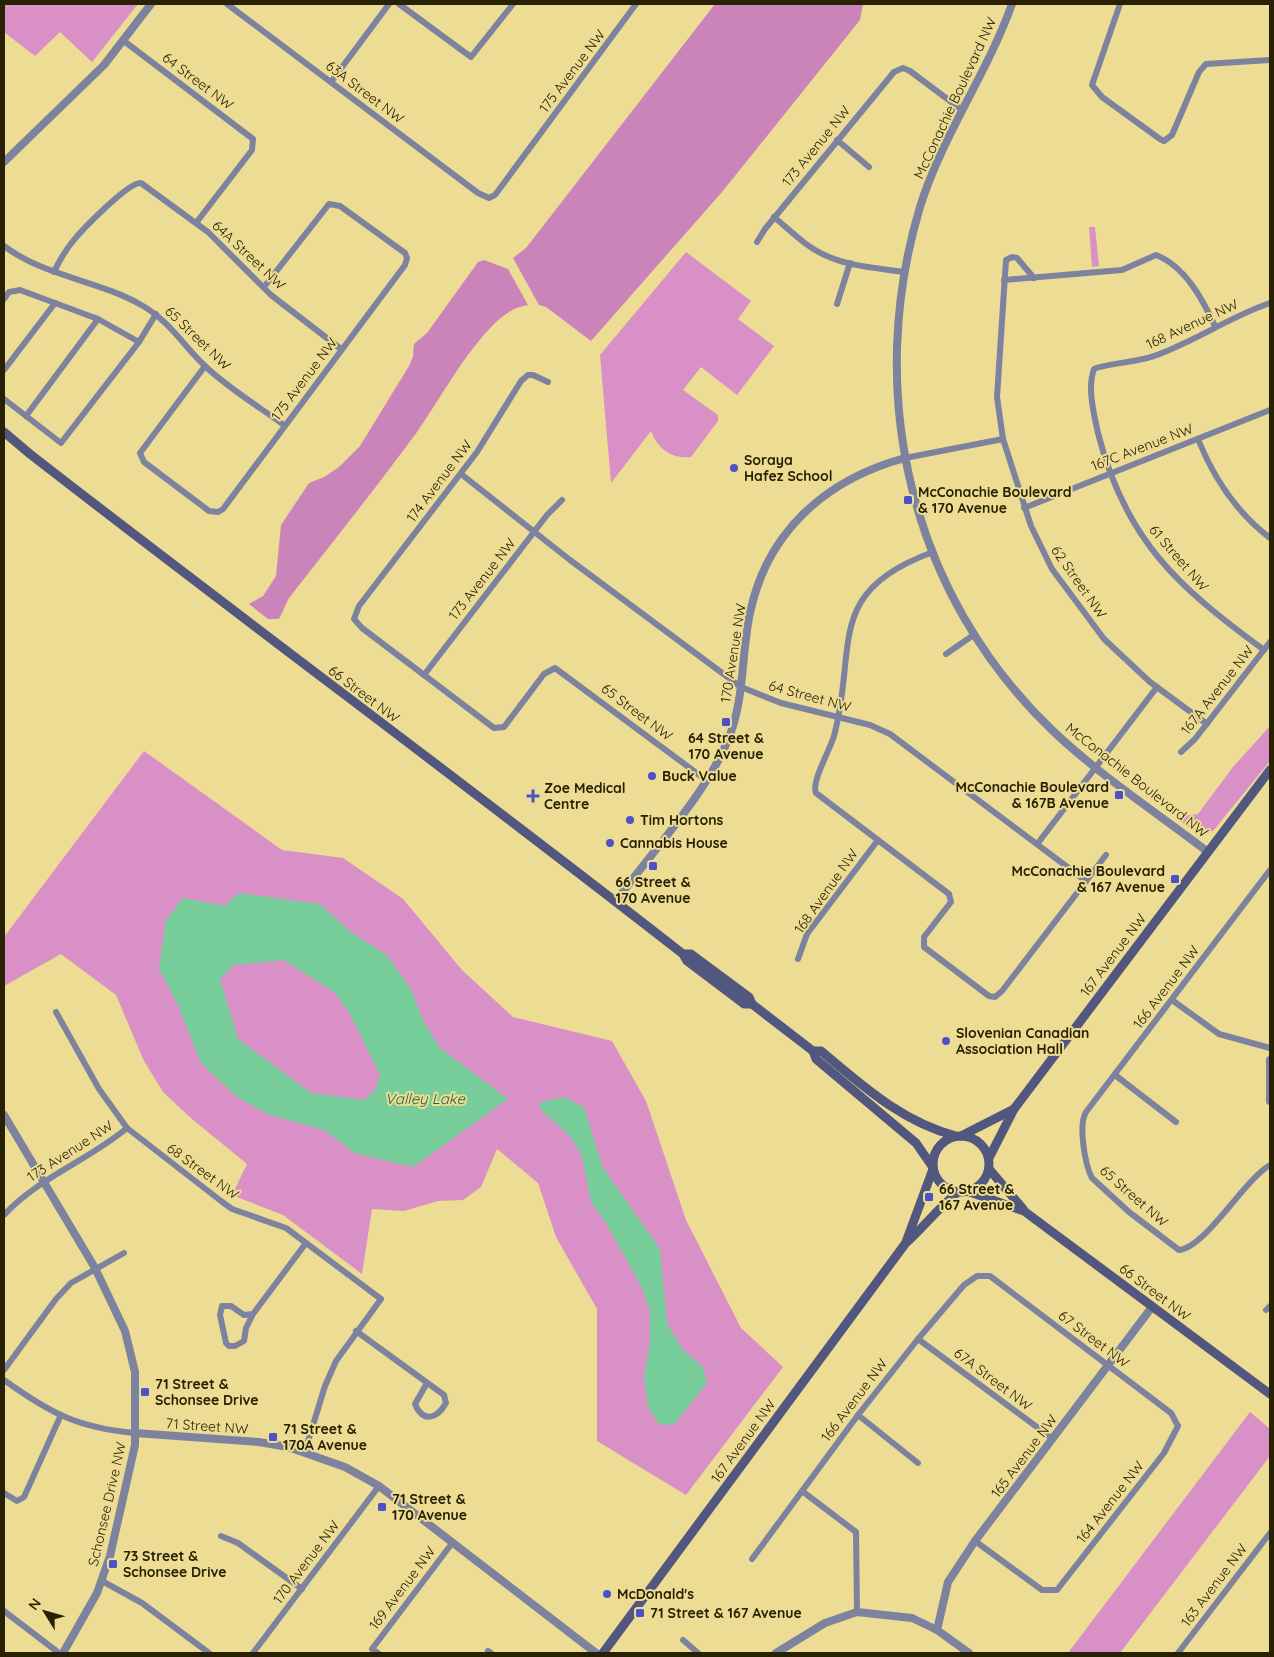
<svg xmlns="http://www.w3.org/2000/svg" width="1274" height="1657" font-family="Quicksand,sans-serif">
  <rect width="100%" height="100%" fill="#eddc94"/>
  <g fill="#d890c6">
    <polygon points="4,4 138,4 92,62 60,32 35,56 4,32"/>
    <polygon points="1089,227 1095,227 1099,266 1092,267"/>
    <path d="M686 252 751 301 738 319 774 346 737 395 701 367 683 390 718 415V421L691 457C671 459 658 449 651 431L611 483 600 355Z"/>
    <polygon points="1270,726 1270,761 1213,831 1199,834 1179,820 1182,816 1198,814 1233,767"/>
    <polygon points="144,751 282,850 343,858 403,899 462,970 513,1017 612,1041 646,1101 686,1220 741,1328 783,1367 686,1495 597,1441 597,1309 556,1237 538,1183 497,1149 481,1187 463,1200 438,1201 404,1211 372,1209 362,1274 283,1215 232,1195 247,1164 192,1119 163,1092 144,1061 116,995 61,954 4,986 4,937"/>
    <polygon points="1250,1412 1270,1429 1270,1456 1120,1653 1068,1653"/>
  </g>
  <g fill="#cb84b9">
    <polygon points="715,4 863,4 860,20 722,192 591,341 546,307 539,305 513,258 526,248"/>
    <path d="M484 260 508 269 528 305C514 307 505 314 495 323 464 354 442 396 417 432 376 488 332 543 289 598L279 619H268L249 604 263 596 276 576 281 525 309 483 324 477 339 467 360 446 409 366 413 357 414 344 427 333 478 262Z"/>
  </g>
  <g fill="#78ce9a" fill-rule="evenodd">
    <path d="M239 893 320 904 352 933 387 955 412 991 422 1018 439 1047 508 1099 413 1167 354 1153 326 1131 268 1114 238 1098 201 1063 177 1003 159 968 166 920 183 898 225 906ZM284 960 334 992 349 1012 380 1075 376 1089 364 1100 311 1093 238 1039 220 979 234 965Z"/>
    <polygon points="564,1097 584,1107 603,1168 660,1249 667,1323 683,1350 703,1367 707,1383 674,1425 659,1424 648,1407 644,1376 650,1344 650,1311 641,1286 606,1223 591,1202 582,1156 570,1136 542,1111 538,1103"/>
  </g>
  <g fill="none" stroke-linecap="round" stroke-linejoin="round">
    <g stroke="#7d829e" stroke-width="6">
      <polyline points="227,4 478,193 489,198 495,195 636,4"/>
      <polyline points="399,4 471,57 513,4"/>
      <polyline points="1120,4 1092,85 1102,97 1160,139 1164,141 1172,135 1199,72 1206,64 1270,60"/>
      <polyline points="124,41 253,139 252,150 196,223"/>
      <polyline points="331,82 389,4"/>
      <polyline points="837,140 869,167"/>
      <path d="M774 217C791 231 807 248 827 256 851 267 879 268 904 272"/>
      <polyline points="757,242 765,229 894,72 903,68 910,71 962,110"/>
      <path d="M4 246C45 277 99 280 143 306 169 321 184 346 205 366 228 388 258 406 284 425"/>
      <path d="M54 272C59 261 65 251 73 241 82 230 128 182 141 183L208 232 271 295 341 349"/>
      <polyline points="1034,278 1017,258 1012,257 1006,260 997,397 1003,439 1031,526 1052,569 1104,639 1150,682 1207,724"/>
      <path d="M1004 280 1122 270 1156 255C1185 266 1203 300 1215 326"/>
      <polyline points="4,299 9,292 20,290 98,319 139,342"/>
      <polyline points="837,304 850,263"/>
      <polyline points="205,366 140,453 144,462 209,511 218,512 223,509 405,265 407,258 405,253 340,206 329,204 264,287"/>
      <polyline points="4,370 55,303"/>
      <polyline points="548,382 533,375 528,375 521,381 477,452 359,606 354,619 362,628 494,728 504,727 544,674 555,668 706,780"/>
      <polyline points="4,399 61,443 139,342 156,314"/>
      <polyline points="26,416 98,319"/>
      <path d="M1198 439C1214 479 1236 512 1270 538"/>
      <polyline points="905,458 1003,439"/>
      <polyline points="461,474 570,560 741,687 781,703 870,725 890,734 1086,881"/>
      <polyline points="1024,508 1270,410"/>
      <path d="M933 552C823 592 858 647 834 736 830 750 811 782 816 793L949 894 951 902 924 937V947L989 996 995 997 1002 991 1106 855"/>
      <path d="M1264 650C1178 587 1125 540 1098 433 1094 414 1087 388 1094 369 1103 364 1139 362 1154 356 1194 342 1229 317 1270 303"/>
      <polyline points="946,654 975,634"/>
      <polyline points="424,675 547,515 562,500"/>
      <polyline points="1181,752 1195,739 1270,642"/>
      <polyline points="1038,843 1157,687"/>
      <path d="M1270 870 1086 1112C1078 1125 1085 1165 1092 1178L1129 1212 1179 1250C1206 1247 1243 1181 1270 1165"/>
      <polyline points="798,959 807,934 878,840"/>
      <polyline points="1172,1000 1219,1034 1270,1048"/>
      <polyline points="56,1012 99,1089 127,1128 221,1201 232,1209 286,1228 381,1299 336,1361 325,1386 305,1451"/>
      <polyline points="1115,1075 1176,1122"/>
      <path d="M4 1215C38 1178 89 1160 127 1128"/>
      <polyline points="1266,1310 1270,1306"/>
      <polyline points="253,1314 246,1328 244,1341 235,1346 229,1346 226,1343 220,1315 222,1306 231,1306 244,1315 253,1314 306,1243"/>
      <path d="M356 1331 444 1395 446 1403C437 1419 423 1423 415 1404L427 1383"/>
      <polyline points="918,1339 1053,1439"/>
      <polyline points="4,1370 56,1299 71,1283 124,1253"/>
      <path d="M4 1380C50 1413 78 1428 135 1433"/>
      <polyline points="858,1415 918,1463"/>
      <polyline points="802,1491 856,1532 857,1612"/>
      <polyline points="4,1493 17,1501 24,1497 60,1417"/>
      <polyline points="221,1536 238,1543 302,1589"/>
      <polyline points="752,1559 858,1415 918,1339 964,1285 977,1276 990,1276 1171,1413 1178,1426 1164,1453 1057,1590 1042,1590 975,1541"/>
      <polyline points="102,1581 142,1603 209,1653"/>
      <polyline points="4,1611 59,1653"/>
      <polyline points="683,1640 698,1653"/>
      <polyline points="488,1651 491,1653"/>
      <polyline points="253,1653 379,1486"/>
      <polyline points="378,1653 372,1649 453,1542"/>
      <polyline points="1178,1653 1270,1533"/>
    </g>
    <g stroke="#7d829e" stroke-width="8">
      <path d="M1012 4C987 74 942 136 920 207 864 393 910 594 1052 730 1099 775 1156 812 1208 852"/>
      <polyline points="4,162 104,65 151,4"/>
      <path d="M616 901C651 853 706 794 728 740 745 699 741 655 750 613 767 531 827 479 905 458"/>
      <polyline points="1270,1060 1270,1101"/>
      <polyline points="4,1115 95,1268 125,1331 135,1372 135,1445 110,1556 97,1593 63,1653"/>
      <polyline points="135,1433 259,1442 288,1447 345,1467 379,1486 596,1653"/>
      <polyline points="937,1630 948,1582 975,1541 1152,1307"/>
      <polyline points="776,1653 825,1623 857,1612 912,1618 937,1630 969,1653"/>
    </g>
    <g stroke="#51577e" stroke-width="9">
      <path d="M4 432 30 454C246 622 467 785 683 954L687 961 744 1004H752"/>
      <polyline points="683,954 691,954 749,997 752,1004 813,1051 816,1059 916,1143 932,1166"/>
      <path d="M813 1051H821C863 1086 902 1122 956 1136"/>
      <polyline points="961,1136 1014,1109"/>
      <circle cx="961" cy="1164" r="28"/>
      <polyline points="989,1158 1014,1109 1270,770"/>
      <polyline points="989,1169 1023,1209"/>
      <polyline points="967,1191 1024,1211 1270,1394"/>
      <polyline points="906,1242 933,1169"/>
      <path d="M603 1653 905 1244C924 1227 939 1207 959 1191"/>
    </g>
  </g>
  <g fill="#4d50c6" stroke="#eddc94" stroke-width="2">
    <circle cx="734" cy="468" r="5"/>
    <rect x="903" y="495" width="10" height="10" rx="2.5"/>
    <rect x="721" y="717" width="10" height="10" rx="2.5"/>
    <circle cx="652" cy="776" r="5"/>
    <rect x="1114" y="790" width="10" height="10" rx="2.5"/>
    <path d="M530.5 788.5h5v5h5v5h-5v5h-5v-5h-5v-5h5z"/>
    <circle cx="630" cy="820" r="5"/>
    <circle cx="610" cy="843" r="5"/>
    <rect x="648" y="861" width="10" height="10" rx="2.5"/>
    <rect x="1170" y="874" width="10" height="10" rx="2.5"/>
    <circle cx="946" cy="1041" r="5"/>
    <rect x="924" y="1192" width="10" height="10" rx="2.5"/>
    <rect x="140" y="1387" width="10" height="10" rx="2.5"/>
    <rect x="268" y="1432" width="10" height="10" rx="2.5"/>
    <rect x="377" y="1502" width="10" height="10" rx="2.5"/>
    <rect x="108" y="1559" width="10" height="10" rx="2.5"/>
    <circle cx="607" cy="1594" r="5"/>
    <rect x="635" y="1608" width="10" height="10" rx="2.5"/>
  </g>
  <g text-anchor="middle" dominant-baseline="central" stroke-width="4" stroke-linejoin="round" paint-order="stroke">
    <g font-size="14" fill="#282103" stroke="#eddc94">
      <text transform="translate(572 71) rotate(-53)">175 Avenue NW</text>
      <text transform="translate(198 81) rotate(37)">64 Street NW</text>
      <text transform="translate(365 92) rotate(37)">63A Street NW</text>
      <text transform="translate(955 98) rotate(-65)">McConachie Boulevard NW</text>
      <text transform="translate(816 146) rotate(-51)">173 Avenue NW</text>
      <text transform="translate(249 255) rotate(43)">64A Street NW</text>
      <text transform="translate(1192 324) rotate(-25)">168 Avenue NW</text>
      <text transform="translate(198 338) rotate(44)">65 Street NW</text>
      <text transform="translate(304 379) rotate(-53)">175 Avenue NW</text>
      <text transform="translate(1142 447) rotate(-21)">167C Avenue NW</text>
      <text transform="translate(439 481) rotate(-53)">174 Avenue NW</text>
      <text transform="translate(1179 558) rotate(49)">61 Street NW</text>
      <text transform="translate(482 579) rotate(-52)">173 Avenue NW</text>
      <text transform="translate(1079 582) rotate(55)">62 Street NW</text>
      <text transform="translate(733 653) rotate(-81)">170 Avenue NW</text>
      <text transform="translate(1217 690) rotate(-52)">167A Avenue NW</text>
      <text transform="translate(364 694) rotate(37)">66 Street NW</text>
      <text transform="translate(810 696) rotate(15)">64 Street NW</text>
      <text transform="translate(637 712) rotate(37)">65 Street NW</text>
      <text transform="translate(1137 780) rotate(38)">McConachie Boulevard NW</text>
      <text transform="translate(826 891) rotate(-55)">168 Avenue NW</text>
      <text transform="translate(1113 955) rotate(-53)">167 Avenue NW</text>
      <text transform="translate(1166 987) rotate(-53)">166 Avenue NW</text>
      <text transform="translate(70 1151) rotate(-33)">173 Avenue NW</text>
      <text transform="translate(203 1171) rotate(36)">68 Street NW</text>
      <text transform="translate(1134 1196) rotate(41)">65 Street NW</text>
      <text transform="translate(1155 1292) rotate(37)">66 Street NW</text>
      <text transform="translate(1094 1339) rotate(37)">67 Street NW</text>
      <text transform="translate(993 1379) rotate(37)">67A Street NW</text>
      <text transform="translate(854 1400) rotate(-53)">166 Avenue NW</text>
      <text transform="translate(207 1426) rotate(4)">71 Street NW</text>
      <text transform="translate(743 1441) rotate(-54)">167 Avenue NW</text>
      <text transform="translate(1024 1456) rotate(-53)">165 Avenue NW</text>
      <text transform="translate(1110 1502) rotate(-52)">164 Avenue NW</text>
      <text transform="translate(107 1504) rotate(-77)">Schonsee Drive NW</text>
      <text transform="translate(306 1562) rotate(-53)">170 Avenue NW</text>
      <text transform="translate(1214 1585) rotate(-53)">163 Avenue NW</text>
      <text transform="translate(402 1588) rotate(-53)">169 Avenue NW</text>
    </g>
    <g font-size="14" font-weight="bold" fill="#282103" stroke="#eddc94" text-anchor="start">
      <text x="744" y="460">Soraya<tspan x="744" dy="16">Hafez School</tspan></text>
      <text x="918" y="492">McConachie Boulevard<tspan x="918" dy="16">&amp; 170 Avenue</tspan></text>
      <text x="726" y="738" text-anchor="middle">64 Street &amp;<tspan x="726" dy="16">170 Avenue</tspan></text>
      <text x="662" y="776">Buck Value</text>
      <text x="1109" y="787" text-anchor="end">McConachie Boulevard<tspan x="1109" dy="16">&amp; 167B Avenue</tspan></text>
      <text x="544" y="788">Zoe Medical<tspan x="544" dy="16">Centre</tspan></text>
      <text x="640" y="820">Tim Hortons</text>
      <text x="620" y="843">Cannabis House</text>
      <text x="1165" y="871" text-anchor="end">McConachie Boulevard<tspan x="1165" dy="16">&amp; 167 Avenue</tspan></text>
      <text x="653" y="882" text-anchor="middle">66 Street &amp;<tspan x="653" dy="16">170 Avenue</tspan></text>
      <text x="956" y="1033">Slovenian Canadian<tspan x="956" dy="16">Association Hall</tspan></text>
      <text x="939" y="1189">66 Street &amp;<tspan x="939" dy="16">167 Avenue</tspan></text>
      <text x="155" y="1384">71 Street &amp;<tspan x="155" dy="16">Schonsee Drive</tspan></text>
      <text x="283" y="1429">71 Street &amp;<tspan x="283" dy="16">170A Avenue</tspan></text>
      <text x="392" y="1499">71 Street &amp;<tspan x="392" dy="16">170 Avenue</tspan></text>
      <text x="123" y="1556">73 Street &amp;<tspan x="123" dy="16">Schonsee Drive</tspan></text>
      <text x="617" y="1594">McDonald's</text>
      <text x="650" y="1613">71 Street &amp; 167 Avenue</text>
    </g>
    <g font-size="15" font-style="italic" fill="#266442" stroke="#eddc94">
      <text x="425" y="1098">Valley Lake</text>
    </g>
  </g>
  <rect width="1274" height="1657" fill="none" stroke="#282103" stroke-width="10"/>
  <g transform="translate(45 1612) rotate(307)" stroke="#eddc94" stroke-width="4" paint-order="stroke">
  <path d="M0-4L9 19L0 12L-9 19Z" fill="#282103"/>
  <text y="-8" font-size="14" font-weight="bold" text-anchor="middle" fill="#282103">N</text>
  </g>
</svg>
